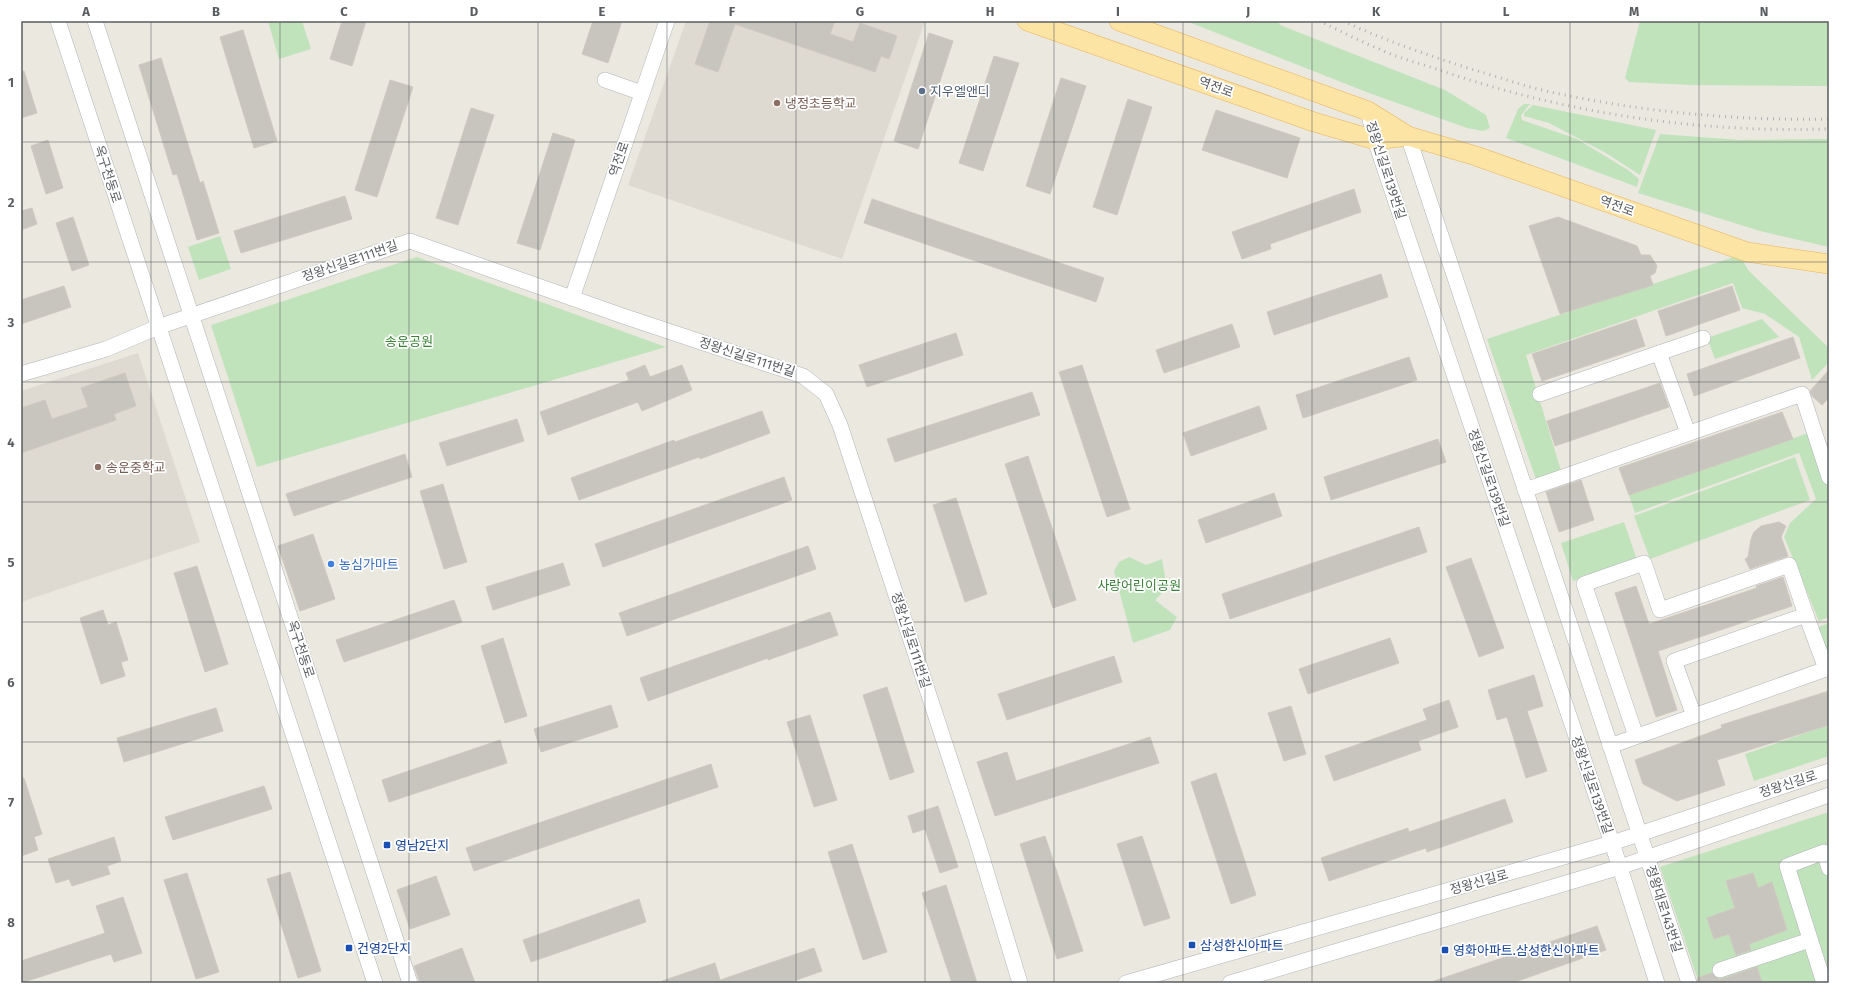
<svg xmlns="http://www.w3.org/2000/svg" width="1850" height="1004" font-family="'Fira Sans','Noto Sans KR',sans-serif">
  <rect width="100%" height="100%" fill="#ebe8e0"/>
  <g fill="#ded9d1">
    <polygon points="686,21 925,21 842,259 628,185"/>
    <polygon points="138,353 200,542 21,602 21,391"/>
  </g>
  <g fill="#c1e3bc">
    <polygon points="268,21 302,21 311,49 279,59"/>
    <polygon points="1186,21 1278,21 1280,25 1445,90 1486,115 1490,128 1483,131 1467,128 1369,93"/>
    <polygon points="1640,21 1829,21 1829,86 1691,85 1629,82 1625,78"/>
    <polygon points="1524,104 1530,104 1521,115 1522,120 1577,139 1628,170 1639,179 1637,187 1506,138 1518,109"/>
    <polygon points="1533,105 1656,130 1640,175 1606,153 1549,123 1524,116 1524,113"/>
    <polygon points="1660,134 1740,140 1829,139 1829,247 1760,231 1638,193"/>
    <polygon points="220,236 231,269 199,280 188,247"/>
    <polygon points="1740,255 1748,270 1829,348 1829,362 1812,380 1799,337 1765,314 1742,308 1733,283 1526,355 1562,474 1537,482 1487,339"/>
    <polygon points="417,257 666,347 257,467 211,325"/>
    <polygon points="1762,319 1779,337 1715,359 1707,338"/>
    <polygon points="1814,431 1829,477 1829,617 1819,621 1784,537 1790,523 1816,499 1799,453 1635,513 1629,495"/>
    <polygon points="1795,457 1810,500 1650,559 1634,516"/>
    <polygon points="1624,522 1637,560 1573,581 1561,543"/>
    <polygon points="1129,557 1146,565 1162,559 1167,588 1155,600 1177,617 1170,630 1133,643 1114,571 1119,562"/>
    <polygon points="1829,623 1829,662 1816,628"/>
    <polygon points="1829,725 1829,756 1754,781 1745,754"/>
    <polygon points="1829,812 1829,983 1699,983 1660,867"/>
  </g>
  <g fill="#c8c5bf" stroke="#d0c8bf">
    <polygon points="342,21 366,21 352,66 330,59"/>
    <polygon points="593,21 622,21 608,63 582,54"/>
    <polygon points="710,21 835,21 830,34 853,42 860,23 897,36 889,59 881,56 875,72 735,24 718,72 695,64"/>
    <polygon points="243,30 277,141 254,148 220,37"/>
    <polygon points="929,33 953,41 918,149 894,141"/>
    <polygon points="994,56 1019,63 983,171 959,163"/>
    <polygon points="161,58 200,183 203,181 219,233 197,240 177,174 173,175 139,65"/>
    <polygon points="24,71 37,113 21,118 21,72"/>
    <polygon points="1061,78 1086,86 1050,194 1026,186"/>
    <polygon points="390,80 413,87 377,197 355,190"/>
    <polygon points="1128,99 1152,107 1117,215 1093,207"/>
    <polygon points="471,108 494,115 458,225 436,218"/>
    <polygon points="1216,110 1300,138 1287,178 1202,150"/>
    <polygon points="553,133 575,140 540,250 517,243"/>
    <polygon points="48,140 63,188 46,194 31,146"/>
    <polygon points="1354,189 1361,212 1270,244 1271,249 1242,259 1232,232"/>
    <polygon points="345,196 352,219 241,253 234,231"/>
    <polygon points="872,199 1104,278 1096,302 864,223"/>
    <polygon points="32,208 37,224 21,230 21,211"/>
    <polygon points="73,217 89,265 72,271 56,223"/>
    <polygon points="1558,217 1637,246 1641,255 1650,255 1657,266 1655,273 1650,276 1653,285 1560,314 1529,226"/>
    <polygon points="1381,274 1388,297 1274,335 1267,312"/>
    <polygon points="64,286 71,307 21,324 21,300"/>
    <polygon points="1732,286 1740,310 1666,336 1658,311"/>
    <polygon points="1636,319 1645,346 1542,381 1532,354"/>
    <polygon points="1232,324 1240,347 1164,373 1156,350"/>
    <polygon points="956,333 963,355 867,387 859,365"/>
    <polygon points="1793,337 1800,358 1694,396 1687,374"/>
    <polygon points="1409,357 1417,380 1303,418 1296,395"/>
    <polygon points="645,365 650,377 682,365 692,390 642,411 638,402 548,435 540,412 629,380 626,373"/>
    <polygon points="1082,365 1130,509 1107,517 1059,372"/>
    <polygon points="1829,370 1829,398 1822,405 1812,396 1810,391"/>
    <polygon points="125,373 136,406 114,414 116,420 21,453 21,408 45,400 52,419 88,407 81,388"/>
    <polygon points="1660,383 1669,407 1555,446 1547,421"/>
    <polygon points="1032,392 1040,415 895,462 887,439"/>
    <polygon points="1259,406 1267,429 1191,456 1183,433"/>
    <polygon points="762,411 770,433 700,459 699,457 579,500 571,478 674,440 675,442"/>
    <polygon points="1782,412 1793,439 1629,495 1619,468"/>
    <polygon points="517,419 524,441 447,466 439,443"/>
    <polygon points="1438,439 1446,462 1331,500 1324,477"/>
    <polygon points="405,454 412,477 294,516 286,494"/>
    <polygon points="1028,456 1076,600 1053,608 1005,464"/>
    <polygon points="784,477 792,500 603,567 595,544"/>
    <polygon points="1581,480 1594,520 1559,532 1546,492"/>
    <polygon points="443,484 467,562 444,569 420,491"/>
    <polygon points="1274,493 1282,516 1206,543 1198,520"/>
    <polygon points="956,498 987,594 965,602 933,505"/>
    <polygon points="1779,522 1786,526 1781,537 1788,556 1750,569 1745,559 1748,557 1751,539 1754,532 1761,526"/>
    <polygon points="1419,527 1427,552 1230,619 1222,594"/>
    <polygon points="313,534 335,599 300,611 278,546"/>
    <polygon points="808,546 816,569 627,636 619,613"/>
    <polygon points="1471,558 1504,648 1479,657 1446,567"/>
    <polygon points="563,563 570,585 493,610 486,587"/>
    <polygon points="197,566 228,664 205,672 174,573"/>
    <polygon points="1783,577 1792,606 1658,651 1677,710 1656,717 1615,593 1636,586 1649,624 1757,588 1756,586"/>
    <polygon points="454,600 462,622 344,662 336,640"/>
    <polygon points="103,610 108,625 116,622 128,660 121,662 125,676 101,684 80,618"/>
    <polygon points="830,612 838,635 768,660 768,658 648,701 640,678"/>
    <polygon points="503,638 527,716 505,723 481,646"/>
    <polygon points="1390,638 1399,663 1308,694 1299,669"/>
    <polygon points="1114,656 1122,682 1007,720 998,694"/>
    <polygon points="1534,675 1543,706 1527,711 1547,771 1526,778 1507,717 1497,720 1488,690"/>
    <polygon points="887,687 914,772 890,780 863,695"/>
    <polygon points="1829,691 1829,725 1717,760 1725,785 1677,801 1643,784 1635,760 1722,728 1721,725"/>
    <polygon points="1449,700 1458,727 1418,741 1421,750 1334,781 1325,756 1427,720 1423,709"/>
    <polygon points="611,705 618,727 541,752 534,729"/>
    <polygon points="1291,706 1306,754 1284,761 1268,713"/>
    <polygon points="216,708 223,731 124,762 117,738"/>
    <polygon points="810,715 837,800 814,807 787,722"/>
    <polygon points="1150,737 1159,763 995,816 977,762 1007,752 1016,781"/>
    <polygon points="500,740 507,763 389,802 382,780"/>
    <polygon points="711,764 718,787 474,871 466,848"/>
    <polygon points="1216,773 1256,895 1231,904 1191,782"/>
    <polygon points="21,778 24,778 42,834 34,837 38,850 21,856"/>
    <polygon points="264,786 272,809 173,840 165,817"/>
    <polygon points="1505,799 1513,822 1427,852 1426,848 1329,881 1321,858 1408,828 1409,832"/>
    <polygon points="938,806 958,867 940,873 925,829 913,833 908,816"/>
    <polygon points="1045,836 1083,951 1057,959 1020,844"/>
    <polygon points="1142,836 1170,918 1144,926 1117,844"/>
    <polygon points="114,837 121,861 107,866 110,874 72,886 69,879 56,883 48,859"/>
    <polygon points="852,844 887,952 863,960 828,852"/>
    <polygon points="290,872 321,971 298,978 267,879"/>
    <polygon points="187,873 219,972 196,979 164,880"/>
    <polygon points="1753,873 1758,888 1772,882 1787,930 1749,944 1751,950 1736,955 1729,934 1714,939 1707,918 1735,908 1726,881"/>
    <polygon points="436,876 450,915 410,929 397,890"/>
    <polygon points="946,885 977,983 952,983 922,893"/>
    <polygon points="123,897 142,953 114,962 111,954 21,983 21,961 105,933 96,906"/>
    <polygon points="639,899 646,922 531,962 523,940"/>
    <polygon points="1597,926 1606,950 1512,983 1434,983 1434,981"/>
    <polygon points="462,948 475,983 420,983 414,966"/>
    <polygon points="814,948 822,971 788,983 662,983 662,981 715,963 720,980"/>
    <polygon points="1757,967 1762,983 1698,983 1697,978 1712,973 1718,979 1722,979"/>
  </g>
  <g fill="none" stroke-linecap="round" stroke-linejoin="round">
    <g stroke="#b1b4b7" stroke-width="16">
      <g id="minor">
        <polyline points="58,21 375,983"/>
        <polyline points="95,21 410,983"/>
        <polyline points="605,80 642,93"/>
        <polyline points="1368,111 1375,140 1612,843 1657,983"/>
        <polyline points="1408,136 1689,983"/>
        <polyline points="572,298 667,21"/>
        <polyline points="1659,353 1703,338"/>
        <polyline points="21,374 106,349 158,327 410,241 623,316 803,376 826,394 840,425 977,841 1020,983"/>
        <polyline points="1540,394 1659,353 1688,433"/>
        <polyline points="1525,490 1802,394 1829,477"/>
        <polyline points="1636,736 1584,584 1644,563 1660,610 1789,565 1806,615"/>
        <polyline points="1610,746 1694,716 1674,661 1806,615 1826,669 1694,716"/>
        <polyline points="1720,970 1810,940"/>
        <polyline points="1126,983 1612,843 1829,771"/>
        <polyline points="1230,983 1620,867 1829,795"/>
        <polyline points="1824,983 1787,866 1824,852 1829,868"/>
      </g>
    </g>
    <g stroke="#ebb359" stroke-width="20">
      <g id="major">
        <polyline points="1027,21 1314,122 1375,140 1408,136"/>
        <polyline points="1119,21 1368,111 1408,136 1476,156 1747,252 1829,264"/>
      </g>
    </g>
    <use href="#minor" stroke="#fff" stroke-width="15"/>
    <use href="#major" stroke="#fce4a4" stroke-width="19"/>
    <g stroke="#b1b2b2" stroke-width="3" stroke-dasharray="1 5" stroke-linecap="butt">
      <path d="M1319 21C1339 30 1359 41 1379 49 1398 58 1419 63 1439 70 1565 113 1696 133 1829 129"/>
      <path d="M1343 21C1384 40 1427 55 1471 69 1499 77 1526 87 1555 93 1645 112 1737 121 1829 119"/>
    </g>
  </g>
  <path fill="none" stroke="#595d60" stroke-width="1" stroke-opacity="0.55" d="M151 21V983M280 21V983M409 21V983M538 21V983M667 21V983M796 21V983M925 21V983M1054 21V983M1183 21V983M1312 21V983M1441 21V983M1570 21V983M1699 21V983M21 142H1829M21 262H1829M21 382H1829M21 502H1829M21 622H1829M21 742H1829M21 862H1829"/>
  <circle fill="#5c6f8a" stroke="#fff" stroke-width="1.5" cx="922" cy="91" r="4"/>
  <g fill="#8d6e63" stroke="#fff" stroke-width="1.5">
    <circle cx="777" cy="103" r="4"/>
    <circle cx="98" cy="467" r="4"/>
  </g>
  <circle fill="#3f7fe0" stroke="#fff" stroke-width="1.5" cx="331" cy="564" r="4"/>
  <g fill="#1a4fb4" stroke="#fff" stroke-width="1.5">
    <rect x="383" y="841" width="8" height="8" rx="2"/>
    <rect x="1188" y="941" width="8" height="8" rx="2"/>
    <rect x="345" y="944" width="8" height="8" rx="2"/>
    <rect x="1441" y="946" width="8" height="8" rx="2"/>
  </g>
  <g text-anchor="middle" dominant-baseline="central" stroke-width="3.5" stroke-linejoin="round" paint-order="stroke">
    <g font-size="13" fill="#595d60" stroke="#fff">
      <text transform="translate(1216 87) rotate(20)">역전로</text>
      <text transform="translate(619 159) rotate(-71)">역전로</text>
      <text transform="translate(1386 170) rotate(72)">정왕신길로139번길</text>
      <text transform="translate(108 174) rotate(72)">옥구천동로</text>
      <text transform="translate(1617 206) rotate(20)">역전로</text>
      <text transform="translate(350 261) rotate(-19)">정왕신길로111번길</text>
      <text transform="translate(747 357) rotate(18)">정왕신길로111번길</text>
      <text transform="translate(1489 478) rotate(71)">정왕신길로139번길</text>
      <text transform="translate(911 640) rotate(72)">정왕신길로111번길</text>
      <text transform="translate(301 649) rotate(72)">옥구천동로</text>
      <text transform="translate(1788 784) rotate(-18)">정왕신길로</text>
      <text transform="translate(1592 785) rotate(71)">정왕신길로139번길</text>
      <text transform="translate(1479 882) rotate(-16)">정왕신길로</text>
      <text transform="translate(1664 909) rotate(72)">정왕대로143번길</text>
    </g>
    <g font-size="13" fill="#4e5e75" stroke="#fff" text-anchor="start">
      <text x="930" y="91">지우엘앤디</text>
    </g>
    <g font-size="13" fill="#785e54" stroke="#fff" text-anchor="start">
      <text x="785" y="103">냉정초등학교</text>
      <text x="106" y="467">송운중학교</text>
    </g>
    <g font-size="13" fill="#3b8137" stroke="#fff">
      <text x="409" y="341">송운공원</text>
      <text x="1139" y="585">사랑어린이공원</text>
    </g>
    <g font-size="13" fill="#366cbe" stroke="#fff" text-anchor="start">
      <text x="339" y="564">농심가마트</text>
    </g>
    <g font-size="13" fill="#164399" stroke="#fff" text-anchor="start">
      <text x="395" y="845">영남2단지</text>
      <text x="1200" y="945">삼성한신아파트</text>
      <text x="357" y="948">건영2단지</text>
      <text x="1453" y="950">영화아파트.삼성한신아파트</text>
    </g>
  </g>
  <rect width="1850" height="1004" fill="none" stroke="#ffffff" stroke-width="44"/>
  <rect x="22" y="22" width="1806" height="960" fill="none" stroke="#595d60" stroke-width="1.5"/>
  <g font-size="13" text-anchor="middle" font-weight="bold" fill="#595d60">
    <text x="86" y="16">A</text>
    <text x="216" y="16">B</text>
    <text x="344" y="16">C</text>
    <text x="474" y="16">D</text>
    <text x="602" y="16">E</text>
    <text x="732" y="16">F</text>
    <text x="860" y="16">G</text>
    <text x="990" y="16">H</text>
    <text x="1118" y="16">I</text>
    <text x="1248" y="16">J</text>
    <text x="1376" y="16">K</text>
    <text x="1506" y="16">L</text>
    <text x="1634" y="16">M</text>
    <text x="1764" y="16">N</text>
    <text x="11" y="87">1</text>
    <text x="11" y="207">2</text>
    <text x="11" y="327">3</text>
    <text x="11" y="447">4</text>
    <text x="11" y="567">5</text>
    <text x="11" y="687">6</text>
    <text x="11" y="807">7</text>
    <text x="11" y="927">8</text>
  </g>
</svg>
